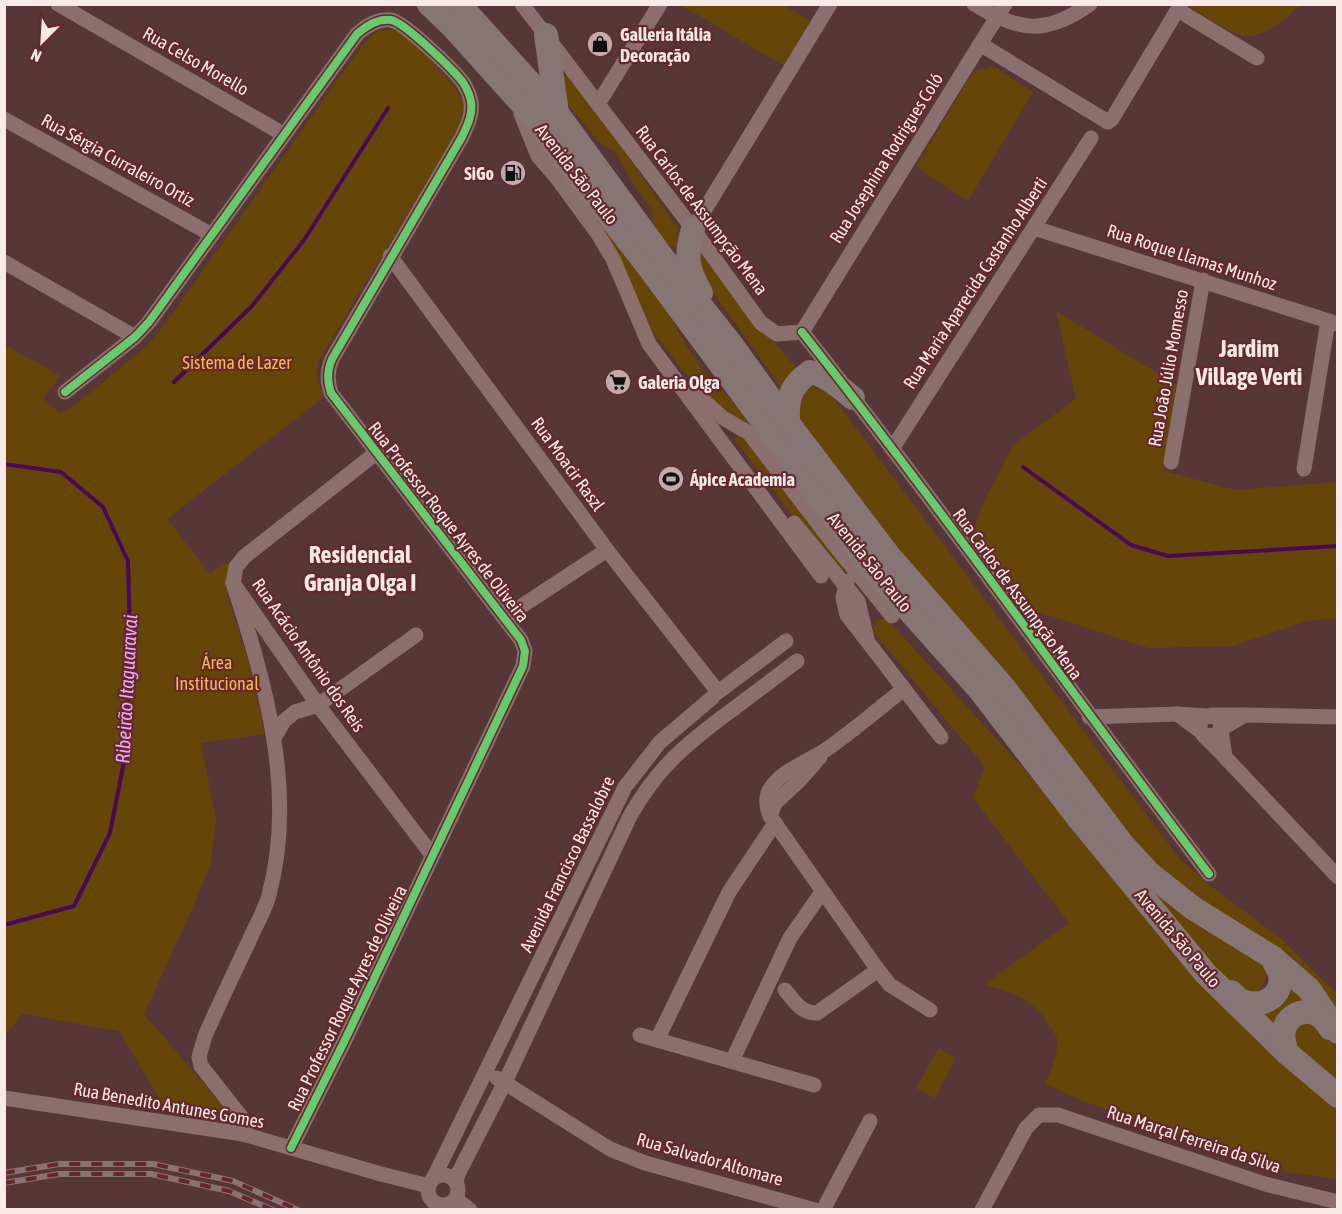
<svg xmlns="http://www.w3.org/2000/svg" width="1342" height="1214" font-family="'Asap Condensed',sans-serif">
  <rect width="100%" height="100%" fill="#573638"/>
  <g fill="#664608">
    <polygon points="681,5 783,5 810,21 784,66"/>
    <path d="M1190 5V4L1300 5C1287 18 1269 34 1249 36 1237 38 1203 15 1191 8Z"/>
    <polygon points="379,30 393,30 409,37 454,86 465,104 463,121 318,362 317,379 324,397 167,519 210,574 225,562 231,565 228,574 227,595 247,657 265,734 201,743 216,818 211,864 189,916 144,1014 231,1115 162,1103 119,1031 22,1014 5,1036 5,345 60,376 43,399 60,413 73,407 148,345 163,327 363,44"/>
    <polygon points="993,66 1033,92 968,201 916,167 968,80 975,71"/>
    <polygon points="571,74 677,227 678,247 664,245 655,230 651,209 630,178 616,153 598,141 566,102 563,77"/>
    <path d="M540 139 668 312C688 352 712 389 750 414L835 530 751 431 702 394 652 331 606 233Z"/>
    <polygon points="697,249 796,368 783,390 699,273"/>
    <polygon points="1056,311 1178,386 1164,471 1235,490 1337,482 1337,618 1307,621 1233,646 1149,648 1029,609 972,534 984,502 1013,445 1076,399"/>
    <path d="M812 387 828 391 1180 859 1209 885 1278 936 1337 994V1008C1314 978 1283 957 1252 935 1215 909 1178 884 1145 853L923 580 800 419 796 407 803 391Z"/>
    <polygon points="739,436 747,442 844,566 841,573 836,573 734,438"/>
    <path d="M884 618 889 621 1011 755 1060 811 1337 1104V1179L1286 1172 1083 1101 1045 1084C1050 1073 1060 1051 1057 1039 1057 1035 1052 1030 1050 1027 1036 1002 1012 990 984 985L1069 923 973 798 985 767 872 630 876 622Z"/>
    <path d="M1082 803 1262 964 1267 974C1259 1002 1245 992 1225 984Z"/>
    <polygon points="1286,977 1309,1000 1275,1024 1258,1013"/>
    <path d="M1301 1018C1342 1043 1337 1042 1337 1089L1297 1054 1289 1029Z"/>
    <polygon points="939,1048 956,1058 935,1098 916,1088"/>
  </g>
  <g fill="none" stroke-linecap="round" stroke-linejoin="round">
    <g stroke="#4b0856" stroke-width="4">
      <polyline points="174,382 252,306 304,240 388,108"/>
      <polyline points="4,464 61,472 103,507 128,561 130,637 127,746 110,833 74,906 4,925"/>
      <polyline points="1023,467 1131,545 1168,556 1338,546"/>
    </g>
    <g stroke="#8b6f6f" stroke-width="15">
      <polyline points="58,4 283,134"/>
      <polyline points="522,4 693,229 761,323 777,334 802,332"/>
      <path d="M974 4C1019 32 1046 35 1090 4"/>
      <polyline points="1178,10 1257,58"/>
      <polyline points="980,44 1108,122 1112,119 1181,4"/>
      <polyline points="598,104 660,4"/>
      <polyline points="521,114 538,156 557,178 598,234 613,259 649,344 821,576"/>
      <polyline points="4,119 212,235"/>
      <polyline points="1034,228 1338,324"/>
      <polyline points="693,229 830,4"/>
      <polyline points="390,256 607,550 718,692 786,641"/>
      <polyline points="4,262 135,337"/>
      <path d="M802 332C942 509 1072 694 1209 874"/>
      <polyline points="802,332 1005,4"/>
      <polyline points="691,390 723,418 749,433 833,543 892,616"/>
      <path d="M65 392 135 337 149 322 357 34C366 26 378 18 391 20 404 22 456 72 464 84 467 89 470 96 471 102 473 115 467 126 462 137L332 359C327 371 327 380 331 393L521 640 525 651 523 666 344 1042 291 1148"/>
      <polyline points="892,449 1091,138"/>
      <polyline points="376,453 244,557 236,567 233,583 318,705 432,855"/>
      <polyline points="1171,462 1203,280"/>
      <polyline points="1304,469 1328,321"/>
      <polyline points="794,523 858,601 867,639"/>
      <polyline points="847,581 843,598 847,615 941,737"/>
      <path d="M233 583C265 682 297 791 269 895 265 911 255 926 249 941 234 973 219 1004 205 1036L199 1057 201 1066 246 1123 243 1134"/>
      <polyline points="505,617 607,550"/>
      <path d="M904 689C878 709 853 731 827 749 808 762 783 769 770 789 765 798 766 806 770 816L878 970 890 985 930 1010"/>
      <polyline points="732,710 797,661"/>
      <polyline points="1245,715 1338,717"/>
      <polyline points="1089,717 1177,714"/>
      <path d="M1201 732 1199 725 1205 716 1216 717C1222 722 1222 728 1217 735L1207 736 1177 714 1207 716"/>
      <polyline points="1203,735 1225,757 1221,729 1245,715 1211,715"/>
      <polyline points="274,738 284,721 295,712 318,705 416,635"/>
      <polyline points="1225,757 1338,877"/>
      <polyline points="770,816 775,803 799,781 820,757"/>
      <path d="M785 990C795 1002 801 1013 817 1013L878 970"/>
      <polyline points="640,1035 814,1085"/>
      <polyline points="657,1040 729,892 775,823"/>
      <polyline points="732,1061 790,938 822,892"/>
      <polyline points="497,1078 610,1149 645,1163 815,1210"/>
      <polyline points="4,1098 243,1134 381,1174 429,1186"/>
      <circle cx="443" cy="1190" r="15"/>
      <polyline points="433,1179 625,787 660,742 713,697"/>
      <path d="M456 1182 458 1174 505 1082 630 816C658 767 685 745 729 712"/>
      <polyline points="456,1199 470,1210"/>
      <polyline points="823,1210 870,1121"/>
      <polyline points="982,1210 1026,1128 1039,1115 1058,1115 1265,1184 1338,1202"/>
    </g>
    <g stroke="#877475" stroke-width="24">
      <polyline points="429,4 452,26 523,105 647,265 873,570 979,689 1079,819 1205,973 1287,1053 1338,1096"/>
      <polyline points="459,4 557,113 663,258 731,344 788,423 890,557 1005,689 1123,845 1150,874 1193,908 1272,957 1309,989 1338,1032"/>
      <polyline points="546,35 557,113"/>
      <path d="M693 229C685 255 687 269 701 293"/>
      <path d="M788 423C787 399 789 387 810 372 827 375 839 387 853 398"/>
      <path d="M1231 992C1234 995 1238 999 1242 1001 1262 1009 1284 996 1280 974 1278 969 1274 962 1272 957"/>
      <path d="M1287 1053C1285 1046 1282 1038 1284 1030 1287 1014 1308 1006 1321 1017 1325 1020 1328 1025 1330 1028"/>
    </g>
    <g stroke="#8a7272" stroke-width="6">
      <g id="rail">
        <polyline points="4,1173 59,1164 153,1164 233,1181 298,1210"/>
        <polyline points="4,1183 59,1174 151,1174 229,1191 273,1210"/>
      </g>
    </g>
    <use href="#rail" stroke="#65282b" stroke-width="4" stroke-dasharray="11" stroke-linecap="butt"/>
    <g stroke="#65282b" stroke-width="11">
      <g id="cycleway">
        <path d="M802 332C942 509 1072 694 1209 874"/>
        <path d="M65 392 135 337 149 322 357 34C366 26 378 18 391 20 404 22 456 72 464 84 467 89 470 96 471 102 473 115 467 126 462 137L332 359C327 371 327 380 331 393L521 640 525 651 523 666 344 1042 291 1148"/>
      </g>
    </g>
    <use href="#cycleway" stroke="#67ca6e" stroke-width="8"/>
  </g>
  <defs>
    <g id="shop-disc" transform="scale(1.35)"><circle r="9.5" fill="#c0aaab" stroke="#65282b"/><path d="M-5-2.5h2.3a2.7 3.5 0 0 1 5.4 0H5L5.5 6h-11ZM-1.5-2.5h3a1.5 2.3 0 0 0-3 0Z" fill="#111"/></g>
    <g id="fuel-disc" transform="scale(1.35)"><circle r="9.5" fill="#c0aaab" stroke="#65282b"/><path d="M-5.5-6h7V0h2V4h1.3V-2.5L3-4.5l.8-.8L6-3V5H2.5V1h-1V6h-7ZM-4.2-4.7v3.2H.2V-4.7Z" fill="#111"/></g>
    <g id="supermarket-disc" transform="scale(1.35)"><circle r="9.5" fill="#c0aaab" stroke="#65282b"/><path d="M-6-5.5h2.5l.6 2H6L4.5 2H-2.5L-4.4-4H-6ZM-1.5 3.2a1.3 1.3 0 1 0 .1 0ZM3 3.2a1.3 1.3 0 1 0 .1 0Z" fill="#111"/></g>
    <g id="stadium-disc" transform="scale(1.35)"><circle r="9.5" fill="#c0aaab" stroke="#65282b"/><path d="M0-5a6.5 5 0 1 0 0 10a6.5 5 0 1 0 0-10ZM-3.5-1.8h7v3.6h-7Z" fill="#111"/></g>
  </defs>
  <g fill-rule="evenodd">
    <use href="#shop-disc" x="600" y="44"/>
    <use href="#fuel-disc" x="513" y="173"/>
    <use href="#supermarket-disc" x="618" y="382"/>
    <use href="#stadium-disc" x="671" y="479"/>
  </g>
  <g text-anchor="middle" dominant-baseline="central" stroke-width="4.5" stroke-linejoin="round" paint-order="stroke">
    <g font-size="18" font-weight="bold" fill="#f9e9e9" stroke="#65282b" text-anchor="start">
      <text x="620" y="34">Galleria Itália<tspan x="620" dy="21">Decoração</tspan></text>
      <text x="494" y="173" text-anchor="end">SiGo</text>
      <text x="638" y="382">Galeria Olga</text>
      <text x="690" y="479">Ápice Academia</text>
    </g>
    <g font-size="18" fill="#f9e9e9" stroke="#65282b">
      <text transform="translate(196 61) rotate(30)">Rua Celso Morello</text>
      <text transform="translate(886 158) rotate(-58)">Rua Josephina Rodrigues Coló</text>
      <text transform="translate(118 160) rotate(29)">Rua Sérgia Curraleiro Ortiz</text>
      <text transform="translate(577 174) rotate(52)">Avenida São Paulo</text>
      <text transform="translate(702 210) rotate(53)">Rua Carlos de Assumpção Mena</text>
      <text transform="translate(1192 257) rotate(18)">Rua Roque Llamas Munhoz</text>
      <text transform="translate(975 283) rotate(-57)">Rua Maria Aparecida Castanho Alberti</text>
      <text transform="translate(1168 368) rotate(-80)">Rua João Júlio Momesso</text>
      <text transform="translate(568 464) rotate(54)">Rua Moacir Raszl</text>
      <text transform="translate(449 522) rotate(52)">Rua Professor Roque Ayres de Oliveira</text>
      <text transform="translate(870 562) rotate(51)">Avenida São Paulo</text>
      <text transform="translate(1018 594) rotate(54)">Rua Carlos de Assumpção Mena</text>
      <text transform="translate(309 655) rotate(55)">Rua Acácio Antônio dos Reis</text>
      <text transform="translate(567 864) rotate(-64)">Avenida Francisco Bassalobre</text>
      <text transform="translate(1178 938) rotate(50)">Avenida São Paulo</text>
      <text transform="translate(347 998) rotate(-64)">Rua Professor Roque Ayres de Oliveira</text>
      <text transform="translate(169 1105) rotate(10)">Rua Benedito Antunes Gomes</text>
      <text transform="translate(1194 1139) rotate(18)">Rua Marçal Ferreira da Silva</text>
      <text transform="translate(710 1159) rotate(16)">Rua Salvador Altomare</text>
    </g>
    <g font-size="18" fill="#f5bc54" stroke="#65282b">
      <text x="237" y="362">Sistema de Lazer</text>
      <text x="217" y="662">Área<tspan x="217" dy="21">Institucional</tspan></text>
    </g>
    <g font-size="20" font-style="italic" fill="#eba7fc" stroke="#65282b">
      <text transform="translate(126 689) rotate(-87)">Ribeirão Itaguaravai</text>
    </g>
    <g font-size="24" font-weight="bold" fill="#f9e9e9" stroke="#65282b">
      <text x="1249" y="348">Jardim<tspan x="1249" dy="28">Village Verti</tspan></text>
      <text x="360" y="554">Residencial<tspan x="360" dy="28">Granja Olga I</tspan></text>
    </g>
  </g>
  <rect width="1342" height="1214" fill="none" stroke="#f9e9e9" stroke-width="12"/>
  <g transform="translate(42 42) rotate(204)" stroke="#65282b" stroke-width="4.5" paint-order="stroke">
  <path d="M0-4.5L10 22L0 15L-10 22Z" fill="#f9e9e9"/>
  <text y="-9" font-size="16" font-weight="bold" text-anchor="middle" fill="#f9e9e9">N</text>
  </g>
</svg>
